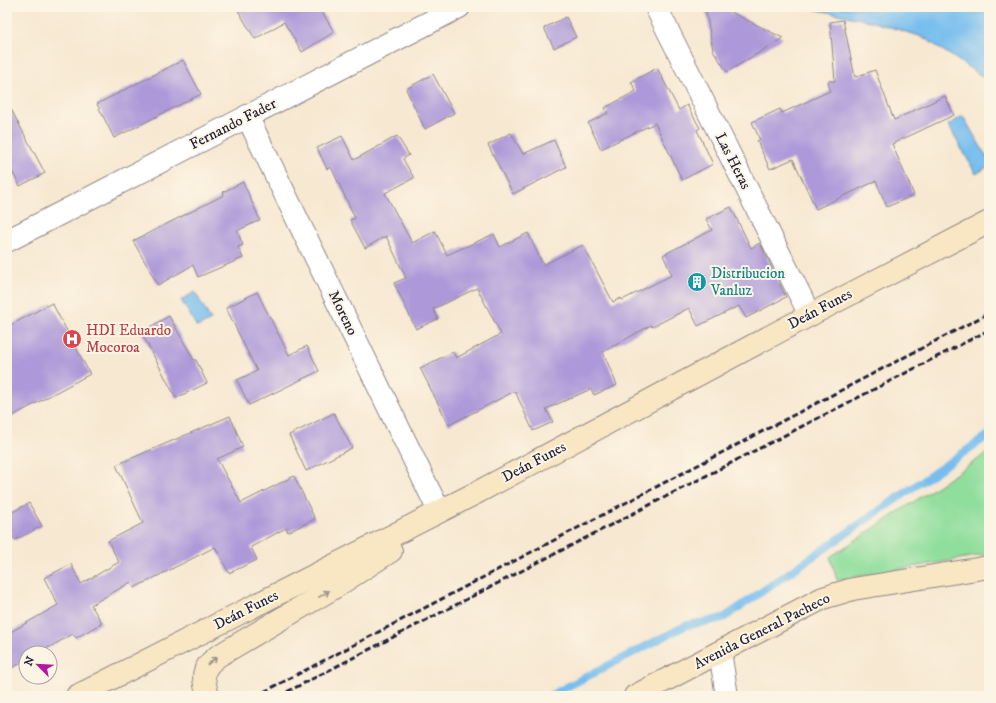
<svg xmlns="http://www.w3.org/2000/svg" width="996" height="703" font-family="'IM FELL DW Pica',serif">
  <rect width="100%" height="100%" fill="#fcf5e5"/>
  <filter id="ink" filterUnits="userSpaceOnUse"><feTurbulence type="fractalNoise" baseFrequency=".025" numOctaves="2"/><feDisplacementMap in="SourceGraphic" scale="8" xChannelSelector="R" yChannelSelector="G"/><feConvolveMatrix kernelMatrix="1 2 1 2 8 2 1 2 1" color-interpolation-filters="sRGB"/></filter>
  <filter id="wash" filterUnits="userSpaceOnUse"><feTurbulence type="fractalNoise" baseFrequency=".012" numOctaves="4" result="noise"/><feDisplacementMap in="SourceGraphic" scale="16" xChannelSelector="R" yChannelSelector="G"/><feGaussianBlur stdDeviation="0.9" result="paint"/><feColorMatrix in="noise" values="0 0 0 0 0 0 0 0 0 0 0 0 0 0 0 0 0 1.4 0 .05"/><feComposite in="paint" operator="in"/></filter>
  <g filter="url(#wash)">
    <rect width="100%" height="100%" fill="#f7e8d1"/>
    <polygon fill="#8fde9c" stroke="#58806c" points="989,452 989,554 837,580 830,557"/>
    <g fill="#77beee" stroke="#4c7094">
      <polygon points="804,7 989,8 989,81 923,37 870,21"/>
      <polygon points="963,116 989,161 989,166 976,174 948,125"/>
      <polygon points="195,292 211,320 197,327 181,300"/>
    </g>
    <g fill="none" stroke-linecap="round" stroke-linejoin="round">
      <path stroke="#77beee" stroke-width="8" d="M549 696 685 626C699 622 712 622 725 617L989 435"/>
    </g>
    <g id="blocks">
      <g fill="#ad99d9">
        <polygon points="236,7 319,7 334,32 302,52 284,22 255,39"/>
        <polygon points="705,7 721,7 783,38 727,72 713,50"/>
        <polygon points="566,17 576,37 554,48 544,28"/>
        <polygon points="843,20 855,77 875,70 894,120 945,96 954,115 892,144 914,195 887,207 876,181 816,209 793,159 770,169 757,141 760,140 752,122 780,109 782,113 830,91 828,81 835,81 830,22"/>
        <polygon points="183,60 201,94 114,138 97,104"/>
        <polygon points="657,68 679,110 687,105 700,128 697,130 713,164 682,180 655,123 601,149 588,123 608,113 605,108 636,91 631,82"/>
        <polygon points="433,74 454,113 425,129 406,89"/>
        <polygon points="7,102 45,173 20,186 7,162"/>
        <polygon points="511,133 523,154 554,140 566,167 513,194 488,145"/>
        <polygon points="342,136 354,160 397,136 409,155 403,159 414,178 385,193 412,243 435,231 447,255 494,234 500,247 528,233 543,265 583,245 613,302 621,298 622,300 672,275 663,255 712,230 706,219 731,207 751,248 760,243 786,297 746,318 739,306 698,326 689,308 652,327 651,325 603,352 617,385 594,395 591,389 546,409 553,422 533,431 515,391 449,425 420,368 453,352 456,358 501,334 477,288 433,309 438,319 416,329 394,283 406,278 386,236 365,248 350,220 355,218 331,167 327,169 317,148"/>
        <polygon points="243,182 260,220 237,231 243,245 238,247 243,258 198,277 193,265 158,285 133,241 224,195 223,192"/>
        <polygon points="257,292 289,355 307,346 319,371 249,405 237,380 257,371 226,308"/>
        <polygon points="52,303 90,374 7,419 7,327"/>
        <polygon points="169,316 194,360 196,360 207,383 176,398 141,332"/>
        <polygon points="334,413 352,448 306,471 289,435"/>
        <polygon points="230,416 243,447 217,459 241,503 294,476 315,519 288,532 286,528 251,547 257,560 229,573 215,547 134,588 131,582 91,605 102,623 76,638 73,634 39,653 26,653 26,660 7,671 7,634 58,605 44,578 71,564 81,584 119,562 108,541 143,523 116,465"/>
        <polygon points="29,503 42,526 15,540 7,526 7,515"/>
      </g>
    </g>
  </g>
  <g filter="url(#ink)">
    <use href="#blocks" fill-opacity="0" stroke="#8c8586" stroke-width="1"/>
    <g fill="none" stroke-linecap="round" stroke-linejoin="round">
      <g stroke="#8c8586" stroke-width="24">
        <g id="street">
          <polyline points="656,7 810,315"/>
          <polyline points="247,116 439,511"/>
          <polyline points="7,241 459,7"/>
          <polyline points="720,652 727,696"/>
        </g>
      </g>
      <g stroke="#8c8586" stroke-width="24">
        <g id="secondary">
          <polyline points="77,696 478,492 810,315 989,222"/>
          <path d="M208 696C202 675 201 669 218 656L332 589 391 551"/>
          <polyline points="635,696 823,598 853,589 989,567"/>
        </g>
      </g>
      <use href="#street" stroke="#fff" stroke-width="22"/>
      <use href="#secondary" stroke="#f9e7c3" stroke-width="22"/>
      <g stroke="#22223b" stroke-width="3" stroke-dasharray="6 3" stroke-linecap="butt">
        <polyline points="256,696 989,313"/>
        <polyline points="279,696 989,330"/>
      </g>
    </g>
    <defs><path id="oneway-shaft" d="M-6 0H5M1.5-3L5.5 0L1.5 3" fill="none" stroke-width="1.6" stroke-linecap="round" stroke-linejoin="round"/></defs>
    <g stroke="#988e86">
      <use href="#oneway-shaft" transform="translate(324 594) rotate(-31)"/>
      <use href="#oneway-shaft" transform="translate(212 661) rotate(-38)"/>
    </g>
  </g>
  <defs>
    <g id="building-disc" transform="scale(1)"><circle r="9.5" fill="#0f9aa8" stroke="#fcf5e5"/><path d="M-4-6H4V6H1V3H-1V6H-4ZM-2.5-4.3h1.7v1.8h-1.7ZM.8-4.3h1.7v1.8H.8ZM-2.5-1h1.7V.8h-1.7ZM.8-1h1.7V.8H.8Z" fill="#fff"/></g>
    <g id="hospital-disc" transform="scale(1)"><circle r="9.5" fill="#e0444e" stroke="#fcf5e5"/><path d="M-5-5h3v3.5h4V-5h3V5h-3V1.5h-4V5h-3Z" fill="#fff"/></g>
  </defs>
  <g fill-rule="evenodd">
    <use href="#building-disc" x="697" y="282"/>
    <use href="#hospital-disc" x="72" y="339"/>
  </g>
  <g text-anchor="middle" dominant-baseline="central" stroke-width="4" stroke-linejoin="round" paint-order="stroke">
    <g font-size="15" fill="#22223b" stroke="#fcf5e5">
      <text transform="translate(233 124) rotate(-27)">Fernando Fader</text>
      <text transform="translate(733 161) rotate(63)">Las Heras</text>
      <text transform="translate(820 309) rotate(-28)">Deán Funes</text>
      <text transform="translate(343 313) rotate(64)">Moreno</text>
      <text transform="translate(534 462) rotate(-28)">Deán Funes</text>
      <text transform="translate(246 610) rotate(-27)">Deán Funes</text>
      <text transform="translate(762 631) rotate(-27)">Avenida General Pacheco</text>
    </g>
    <g font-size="15" fill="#0d838f" stroke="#fcf5e5" text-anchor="start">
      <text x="711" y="273">Distribucion<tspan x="711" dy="17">Vanluz</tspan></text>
    </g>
    <g font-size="15" fill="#be3a42" stroke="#fcf5e5" text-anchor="start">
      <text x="86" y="330">HDI Eduardo<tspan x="86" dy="17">Mocoroa</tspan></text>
    </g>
  </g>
  <rect width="996" height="703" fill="none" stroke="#fcf5e5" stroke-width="24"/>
  <g transform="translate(38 665) rotate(294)"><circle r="19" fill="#fcf5e5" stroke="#a5a1a1"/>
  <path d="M0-3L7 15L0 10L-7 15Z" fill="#b5179e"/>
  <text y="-6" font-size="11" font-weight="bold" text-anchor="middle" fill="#22223b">N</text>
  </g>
</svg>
